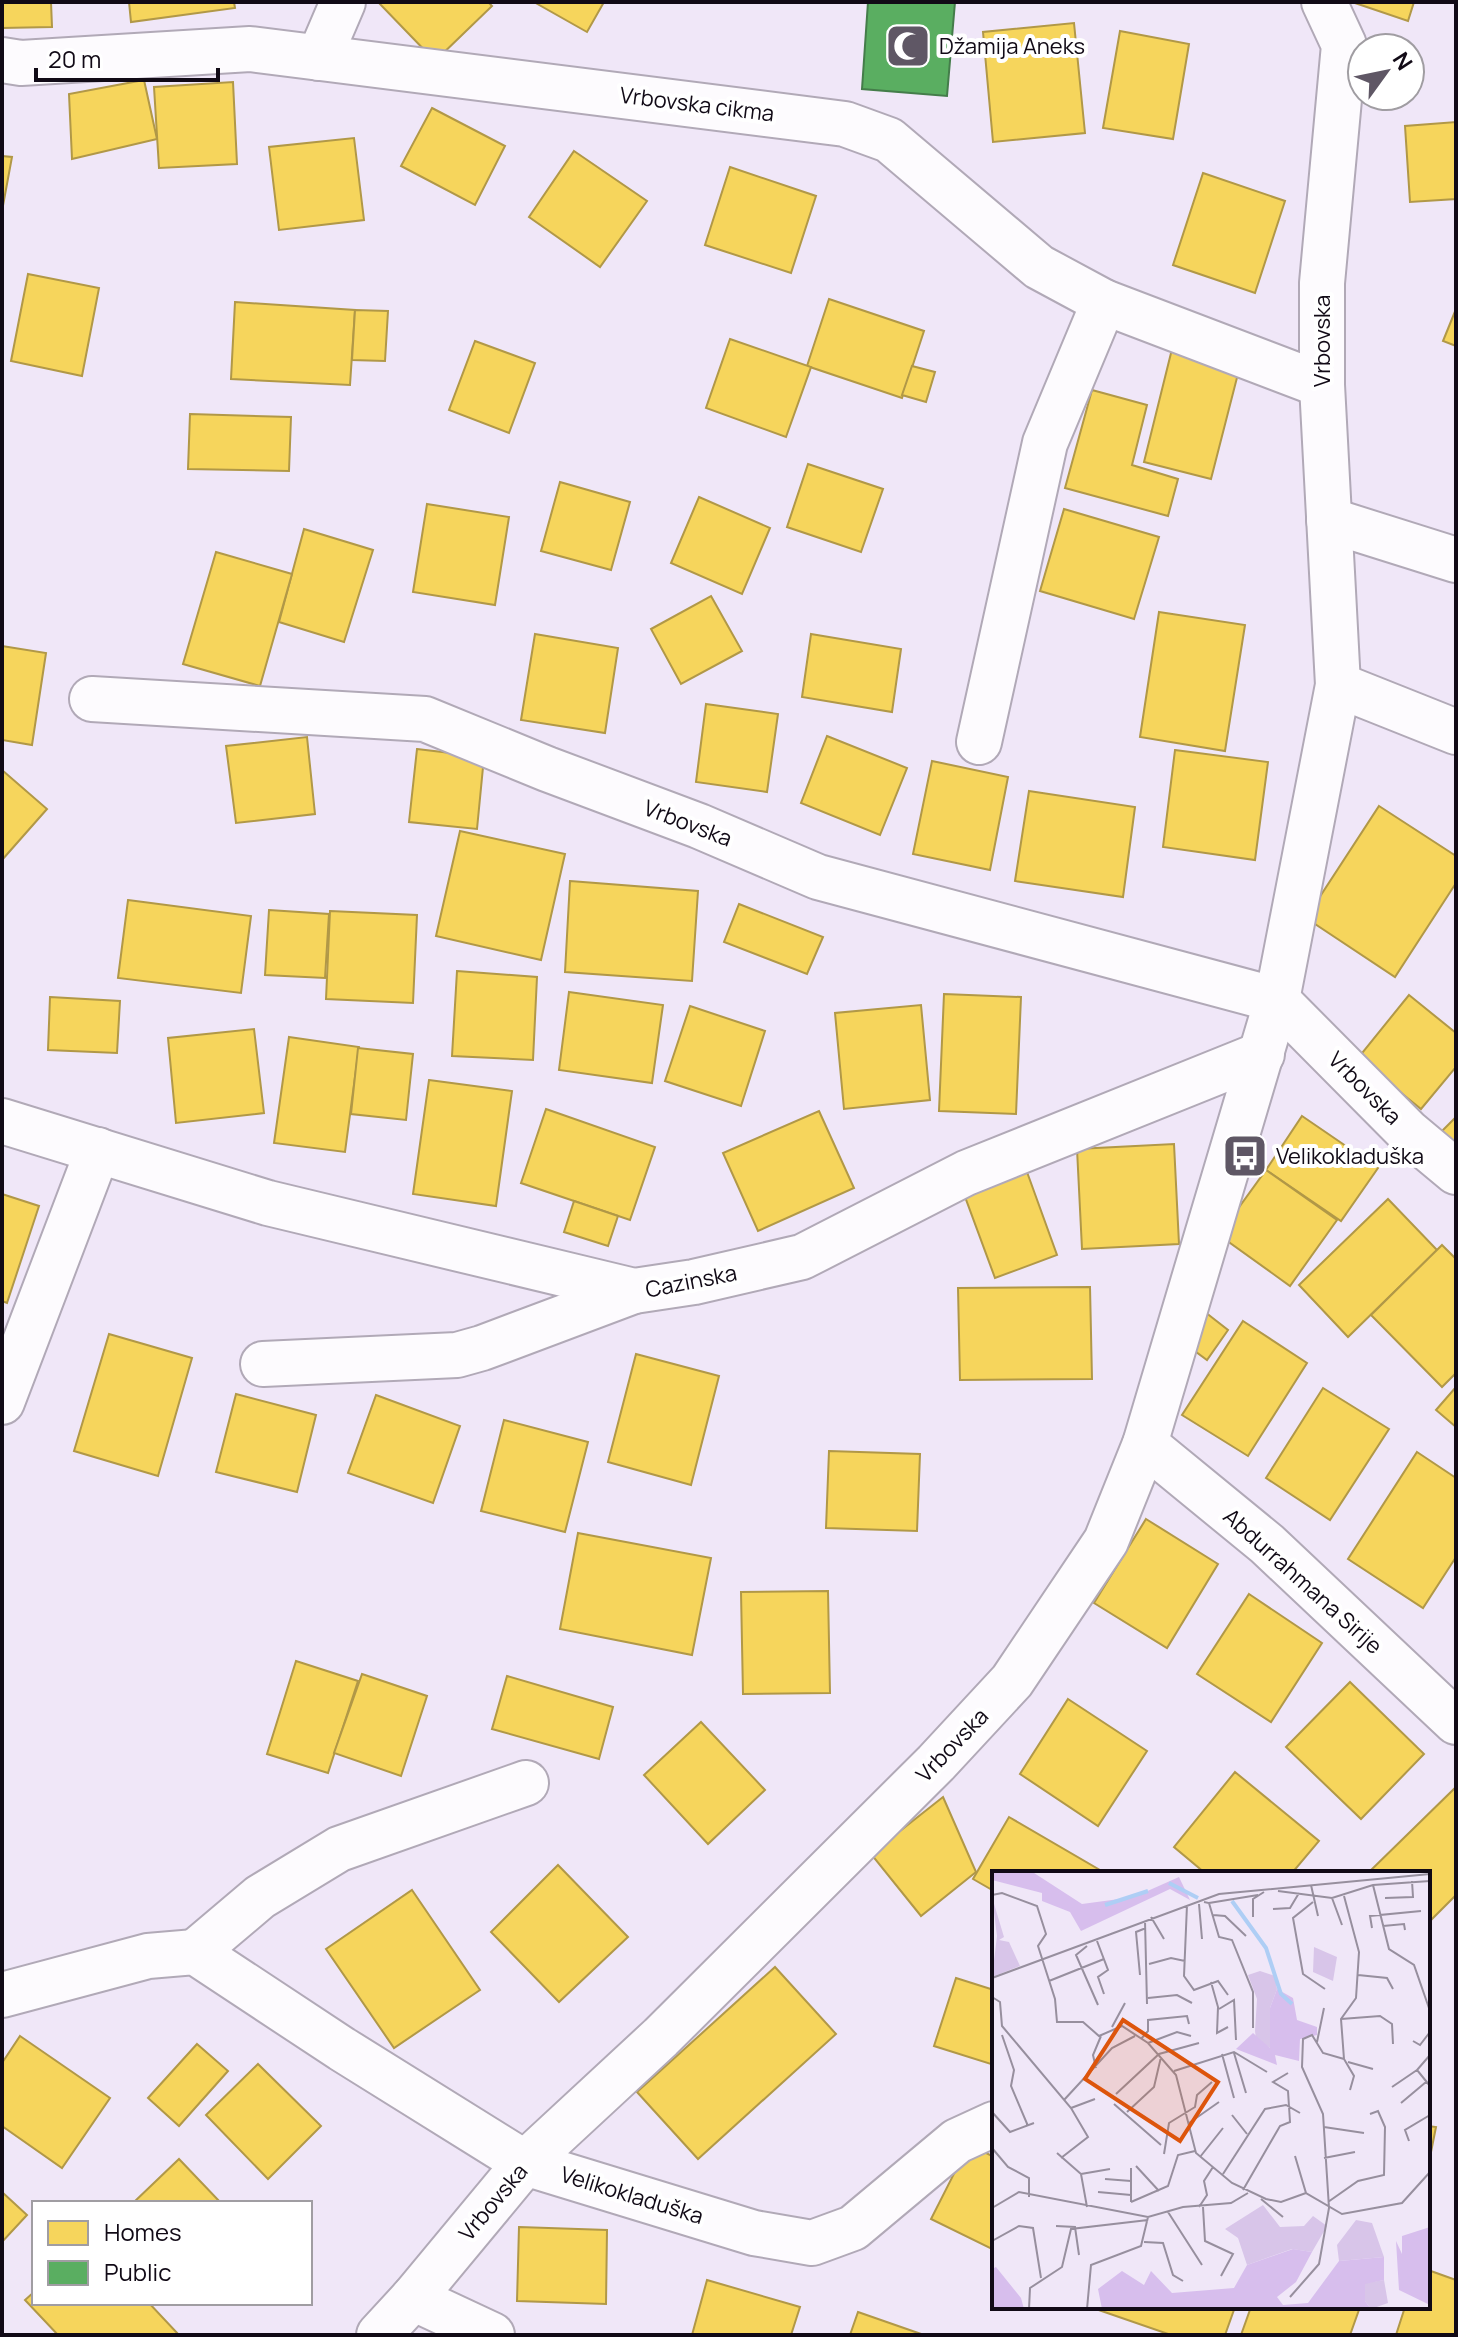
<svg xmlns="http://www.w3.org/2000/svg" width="1458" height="2337" font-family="Manrope,sans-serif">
  <rect width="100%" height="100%" fill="#f0e7f8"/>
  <g fill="#f6d55c" stroke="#b19847" stroke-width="2">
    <polygon points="2,2 51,2 52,27 2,28"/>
    <polygon points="129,2 234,2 235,8 131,22"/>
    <polygon points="378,2 488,2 492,6 435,61"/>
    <polygon points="534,2 604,2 587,32"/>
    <polygon points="1352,2 1414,2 1408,21"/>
    <polygon points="1074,23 1085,133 993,142 983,32"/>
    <polygon points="1120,31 1189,44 1173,139 1103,128"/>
    <polygon points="144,80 157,139 72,159 69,94"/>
    <polygon points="233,82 237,164 159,168 154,87"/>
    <polygon points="432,108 505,146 475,205 401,166"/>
    <polygon points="1456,122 1456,199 1410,202 1405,126"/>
    <polygon points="354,138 364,220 279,230 269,147"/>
    <polygon points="574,151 647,201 600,267 529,217"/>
    <polygon points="2,156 12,157 2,211"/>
    <polygon points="730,167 816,196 791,273 705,245"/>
    <polygon points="1203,173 1285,201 1255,293 1173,265"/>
    <polygon points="28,274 99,288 82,376 11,361"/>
    <polygon points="829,299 924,331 902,398 807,366"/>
    <polygon points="235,302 355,310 350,385 231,379"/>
    <polygon points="1456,309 1456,346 1443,341"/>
    <polygon points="355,310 388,311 385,361 352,360"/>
    <polygon points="730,339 811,367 786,437 706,408"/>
    <polygon points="475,341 535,363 509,433 449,410"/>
    <polygon points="1173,345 1241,362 1211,479 1144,462"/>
    <polygon points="912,366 935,372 926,402 902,395"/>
    <polygon points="1092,390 1147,405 1132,465 1178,479 1168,516 1065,488"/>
    <polygon points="190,414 291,417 289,471 188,469"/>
    <polygon points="808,464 883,489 861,552 787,527"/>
    <polygon points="560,482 630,502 611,570 541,551"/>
    <polygon points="699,497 770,528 742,594 671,563"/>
    <polygon points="427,504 509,517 495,605 413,592"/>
    <polygon points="1064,509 1159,537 1134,619 1040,591"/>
    <polygon points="304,529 373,550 344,642 279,622"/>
    <polygon points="216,552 292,574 260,686 183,664"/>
    <polygon points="711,596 742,651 681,684 651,629"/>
    <polygon points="1159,612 1245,625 1225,751 1140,737"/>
    <polygon points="535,634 618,648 605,733 521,720"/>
    <polygon points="811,634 901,649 892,712 802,697"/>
    <polygon points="2,646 46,653 32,745 2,740"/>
    <polygon points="706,704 778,714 767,792 696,782"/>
    <polygon points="827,736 907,768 880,835 801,803"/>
    <polygon points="307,737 315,814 236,823 226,746"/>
    <polygon points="417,749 484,757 477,829 409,822"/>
    <polygon points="1175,750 1268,762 1255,860 1163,847"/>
    <polygon points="932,761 1008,777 990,870 913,854"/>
    <polygon points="2,770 47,809 2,860"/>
    <polygon points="1029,791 1135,807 1123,897 1015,881"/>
    <polygon points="1379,806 1456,856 1456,883 1395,977 1306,918"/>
    <polygon points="460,831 565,854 541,960 436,936"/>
    <polygon points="570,881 698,891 692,981 565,972"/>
    <polygon points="128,900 251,916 241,993 118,978"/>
    <polygon points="739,904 823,937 807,974 724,942"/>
    <polygon points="269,910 329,914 325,978 265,975"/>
    <polygon points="330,911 417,915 413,1003 326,999"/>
    <polygon points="457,971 537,977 533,1060 452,1056"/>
    <polygon points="569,992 663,1005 652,1083 559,1070"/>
    <polygon points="944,994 1021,997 1016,1114 939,1111"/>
    <polygon points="1409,995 1456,1033 1456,1067 1421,1109 1358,1058"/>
    <polygon points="50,997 120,1001 117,1053 48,1050"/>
    <polygon points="921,1005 930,1100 844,1109 835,1013"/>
    <polygon points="690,1006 765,1031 741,1106 665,1081"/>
    <polygon points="254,1029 264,1113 176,1123 168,1038"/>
    <polygon points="289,1037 359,1047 345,1152 274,1143"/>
    <polygon points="358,1048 413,1054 406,1120 351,1114"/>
    <polygon points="429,1080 512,1091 496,1206 413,1194"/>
    <polygon points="546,1109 655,1147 630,1220 521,1183"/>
    <polygon points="819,1111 854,1188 758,1231 723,1153"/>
    <polygon points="1302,1116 1378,1168 1341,1221 1266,1170"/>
    <polygon points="1456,1117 1456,1160 1435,1138"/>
    <polygon points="1174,1144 1179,1244 1082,1249 1077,1149"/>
    <polygon points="1266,1170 1337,1220 1290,1286 1219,1235"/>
    <polygon points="1027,1172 1057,1255 995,1278 964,1194"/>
    <polygon points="2,1194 39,1206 7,1303 2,1301"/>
    <polygon points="1388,1199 1437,1250 1348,1337 1299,1285"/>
    <polygon points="574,1201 618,1216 608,1246 564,1232"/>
    <polygon points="1442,1245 1456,1259 1456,1373 1442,1387 1371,1315"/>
    <polygon points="1090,1287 1092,1379 960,1380 958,1288"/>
    <polygon points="1205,1312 1228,1330 1207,1360 1184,1343"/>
    <polygon points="1243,1321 1307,1363 1248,1456 1182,1415"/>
    <polygon points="109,1334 192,1358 158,1476 74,1451"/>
    <polygon points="636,1354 719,1376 691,1485 608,1462"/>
    <polygon points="1456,1387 1456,1427 1436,1410"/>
    <polygon points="1323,1388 1389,1429 1330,1520 1266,1478"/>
    <polygon points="236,1394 316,1415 297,1492 216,1472"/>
    <polygon points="376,1395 460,1426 433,1503 348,1473"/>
    <polygon points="504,1420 588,1442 565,1532 481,1511"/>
    <polygon points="829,1451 920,1454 917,1531 826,1528"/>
    <polygon points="1417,1452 1456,1478 1456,1557 1423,1608 1348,1559"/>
    <polygon points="1146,1519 1218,1564 1167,1648 1094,1603"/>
    <polygon points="578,1533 711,1558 692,1655 560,1629"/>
    <polygon points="828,1591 830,1693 743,1694 741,1592"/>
    <polygon points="1249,1594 1322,1643 1271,1722 1197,1674"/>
    <polygon points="296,1661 358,1681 328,1773 267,1754"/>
    <polygon points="362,1674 427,1696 401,1776 334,1753"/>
    <polygon points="507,1676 613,1707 599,1759 492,1729"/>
    <polygon points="1350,1682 1424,1754 1361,1819 1286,1747"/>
    <polygon points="1068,1699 1147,1751 1098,1826 1020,1774"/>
    <polygon points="701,1722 765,1790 708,1844 644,1775"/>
    <polygon points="1235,1772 1319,1841 1292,1873 1205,1873 1174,1847"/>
    <polygon points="1456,1787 1456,1895 1428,1923 1428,1873 1368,1873"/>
    <polygon points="943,1797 976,1872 921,1916 871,1854"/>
    <polygon points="1009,1817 1105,1873 994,1873 994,1891 973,1879"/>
    <polygon points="558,1865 628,1937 559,2002 491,1932"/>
    <polygon points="412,1890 480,1990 394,2048 326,1949"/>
    <polygon points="775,1967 836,2034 698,2159 637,2092"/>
    <polygon points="956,1978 994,1990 994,2065 934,2046"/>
    <polygon points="20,2036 110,2098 62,2168 2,2126 2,2063"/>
    <polygon points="197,2044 228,2071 179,2126 148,2098"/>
    <polygon points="258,2064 321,2126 268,2179 206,2115"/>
    <polygon points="1428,2126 1436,2127 1428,2167"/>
    <polygon points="969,2144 994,2157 994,2250 931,2219"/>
    <polygon points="179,2159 221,2203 133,2203"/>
    <polygon points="2,2192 27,2215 2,2242"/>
    <polygon points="519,2227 607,2230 606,2304 517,2301"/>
    <polygon points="1428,2270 1456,2280 1456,2335 1396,2335 1405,2307 1428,2307"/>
    <polygon points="707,2280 800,2307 791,2335 692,2335"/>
    <polygon points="34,2292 34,2303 149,2303 179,2335 58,2335 25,2300"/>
    <polygon points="1090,2307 1235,2307 1225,2335 1171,2335"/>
    <polygon points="1251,2307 1360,2307 1350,2335 1241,2335"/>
    <polygon points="858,2312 924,2335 850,2335"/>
  </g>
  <polygon fill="#5aae61" stroke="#447d4a" stroke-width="2" points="868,2 955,2 947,96 862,89"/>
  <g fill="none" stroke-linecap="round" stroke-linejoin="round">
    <g stroke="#b1a9b7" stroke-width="48">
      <g id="minor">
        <polyline points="319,58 343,2"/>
        <polyline points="2,60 21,63 250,49 845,124 889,140 1039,267 1104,302 1322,385"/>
        <polyline points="1329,520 1456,560"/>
        <polyline points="1338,685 1456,732"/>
        <polyline points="92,699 425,719 547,769 699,826 818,877 1277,1000 1408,1132 1456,1172"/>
        <polyline points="979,742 1045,443 1104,302"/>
        <polyline points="2,1121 268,1203 634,1291 694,1282 802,1257 966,1173 1262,1054"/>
        <polyline points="263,1364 457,1355 482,1348 634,1291"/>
        <polyline points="2,1402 98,1150"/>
        <polyline points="1145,1444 1267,1544 1456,1722"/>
        <polyline points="195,1952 260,1897 339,1849 526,1783"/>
        <polyline points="2,1995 148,1956 195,1952 342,2049 525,2163 754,2233 812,2243 853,2228 957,2141 994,2124"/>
        <polyline points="413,2298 492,2335"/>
        <polyline points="379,2335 413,2298 525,2163 661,2037 936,1763 1012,1681 1106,1541 1145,1444 1277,1000 1338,685 1322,385 1322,283 1344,45 1324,2"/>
      </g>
    </g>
    <use href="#minor" stroke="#fdfbfe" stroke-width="44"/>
  </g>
  <defs>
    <g id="mosque-square" transform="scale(2.3)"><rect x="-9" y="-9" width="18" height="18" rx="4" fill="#5f5765" stroke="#fff"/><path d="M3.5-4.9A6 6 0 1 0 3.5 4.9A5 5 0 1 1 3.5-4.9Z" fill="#fff"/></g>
    <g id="bus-square" transform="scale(2.3)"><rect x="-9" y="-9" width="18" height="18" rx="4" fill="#5f5765" stroke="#fff"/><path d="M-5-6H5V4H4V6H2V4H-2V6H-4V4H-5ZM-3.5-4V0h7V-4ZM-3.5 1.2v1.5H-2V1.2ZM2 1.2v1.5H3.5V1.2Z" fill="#fff"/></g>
  </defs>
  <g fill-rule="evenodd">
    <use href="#mosque-square" x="908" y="46"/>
    <use href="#bus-square" x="1245" y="1156"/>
  </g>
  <g text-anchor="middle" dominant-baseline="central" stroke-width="8" stroke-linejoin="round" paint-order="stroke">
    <g font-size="22" fill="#110a16" stroke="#fff" text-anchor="start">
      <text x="939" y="46">Džamija Aneks</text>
      <text x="1276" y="1156">Velikokladuška</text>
    </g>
    <g font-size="22" fill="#110a16" stroke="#fff">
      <text transform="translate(697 104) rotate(7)">Vrbovska cikma</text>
      <text transform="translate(1322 341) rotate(-90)">Vrbovska</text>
      <text transform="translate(688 823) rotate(21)">Vrbovska</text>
      <text transform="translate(1365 1088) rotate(45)">Vrbovska</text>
      <text transform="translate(691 1281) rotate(-11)">Cazinska</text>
      <text transform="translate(1303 1581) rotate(42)">Abdurrahmana Sirije</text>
      <text transform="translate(952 1745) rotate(-46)">Vrbovska</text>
      <text transform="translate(632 2195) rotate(17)">Velikokladuška</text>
      <text transform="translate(493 2202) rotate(-50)">Vrbovska</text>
    </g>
  </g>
  <g transform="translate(992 1871)">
    <rect width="438" height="438" fill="#f0e7f8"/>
    <path d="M0 26 12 66 7 69 17 71 28 95 0 106 5 65ZM322 76 345 86 341 110 321 101ZM268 100 283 105 285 118 278 137V177L264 168 263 160 265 128 256 104ZM271 334 288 356 312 355 321 345 335 355 320 381 300 378 255 394 246 367 233 358ZM364 349 380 352 392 386 347 390 345 374ZM392 409 396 432 379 438 373 430V412Z" fill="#d8c5e9"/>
    <path d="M0 0H39L90 33 142 26 187 6 198 29 178 18 89 60 78 41 50 30V22L0 9ZM285 118 301 127 305 149 325 156V164L308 168 307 190 283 184 285 194 244 178 261 162 278 177V137ZM438 356V434L407 419 404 370 410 383V365ZM301 378 320 381 304 411 285 426 291 434 316 432 347 390 392 386V409L373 413V430L379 438H110L106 418 130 400 152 414 159 400 180 422 242 417 255 394ZM4 396 29 427 32 438H0V398Z" fill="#d7beed"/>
    <path fill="none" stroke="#aecef5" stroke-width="4" d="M177 12 206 27M240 30 274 77 289 123 300 133M113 34 156 20"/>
    <path fill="none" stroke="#978f9e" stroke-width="2" d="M319 14 326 45M381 14 397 78 422 94 438 140M286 20 340 27 381 14 438 10M0 24 10 22 45 35 54 63 46 75 63 128 65 151H91L107 165 130 155 156 172 184 204 204 282 240 312 274 328 289 331 314 322M352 25 367 81 364 127 349 148 352 188 362 205 358 219M340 27 350 54M393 27 421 26 420 10M212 31 217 32 227 66 240 69 261 121V157M321 31 301 47 311 103 333 118M217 32 266 24M207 33 210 68M195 34 192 105 202 119 226 110 236 124M281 38 298 37 307 22M221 44 233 45 254 65M159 46 172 68M261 46V28L272 21M153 50 155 133M391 55 412 53 413 59M380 57 378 45 429 40M105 70 116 99 106 106 112 123M95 75 84 84 106 134M157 93 179 87 193 90M148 104 144 61 154 57M366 104 395 107 401 118M0 107 227 23 438 3M57 110 112 88M219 111 226 136 225 162 236 156M0 126 8 131 10 155 79 237 96 266 69 287M156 127 185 124 200 132M227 138 242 129 244 169M349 148 388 145 400 153 401 173M120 156 133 132M10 164 22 199 19 215 36 255M149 168 156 160V149L195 145 197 153M421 170 428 174 438 161M325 171 332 137M156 172 185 161 199 165M242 182 254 222M230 183 242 227M438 184 425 199 438 215M356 191 381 198M104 197 101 184 109 165M182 200 242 181 275 201M400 216 425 199M124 223 167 183 207 172M72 229 120 177 143 165M409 232 434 211M122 233 169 274M79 237 103 228M0 241 18 261 42 252M135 241 162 216 169 186M240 244 255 263M197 252 227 231M332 256 372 262M417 270 413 259 438 244M0 277 16 296 37 307V326M65 282 89 303 95 336M172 283 177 252 203 236 205 224 220 211M303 285 314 322 350 343 410 332 438 301M208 286 231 257M332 287 363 281M144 295 167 320M89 303 118 298M231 303 273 238 294 234 308 242M113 308 139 310M251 319 288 255 298 251 296 220 281 211 296 202M106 321 139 324M269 328 291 346M139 331 176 315 186 284 203 280M139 331V297M336 331 366 310 392 304 393 256 386 240 378 243M207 336 215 324 212 310 221 296M211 336 213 370 241 383 229 405M0 337 27 321 156 346 191 336 239 332 256 322M176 341 210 394M64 355 83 356 87 384M0 370 27 355 41 357 49 407M152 371 171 372 181 404 191 410M298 426 327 393 337 337 331 243 310 196 311 168 320 164 331 182 352 188M37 438 38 417 70 396 79 358 156 349M95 438 99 394 149 375 156 346"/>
    <path fill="#dd550c" fill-opacity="0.15" stroke="#dd550c" stroke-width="4" d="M131 149 226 211 188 270 93 208Z"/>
    <rect width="438" height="438" fill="none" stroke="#110a16" stroke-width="4"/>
  </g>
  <rect width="1458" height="2337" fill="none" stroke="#110a16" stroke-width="8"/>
  <rect x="32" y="2201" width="280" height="104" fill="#ffffff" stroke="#a09da2" stroke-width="2"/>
  <rect x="48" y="2221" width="40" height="24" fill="#f6d55c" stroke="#a09da2" stroke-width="2"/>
  <text x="104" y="2241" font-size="24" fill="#110a16">Homes</text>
  <rect x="48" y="2261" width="40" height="24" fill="#5aae61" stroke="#a09da2" stroke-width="2"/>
  <text x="104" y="2281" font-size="24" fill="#110a16">Public</text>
  <g transform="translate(1386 72) rotate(57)"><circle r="38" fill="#ffffff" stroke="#a09da2" stroke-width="2"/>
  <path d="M0-6L14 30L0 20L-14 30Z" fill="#5f5765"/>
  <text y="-12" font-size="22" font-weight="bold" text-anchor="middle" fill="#110a16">N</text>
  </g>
  <path d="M36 68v12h182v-12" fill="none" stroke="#110a16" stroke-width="4"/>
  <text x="48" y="68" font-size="24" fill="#110a16" stroke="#ffffff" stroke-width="6" paint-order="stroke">20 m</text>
</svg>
